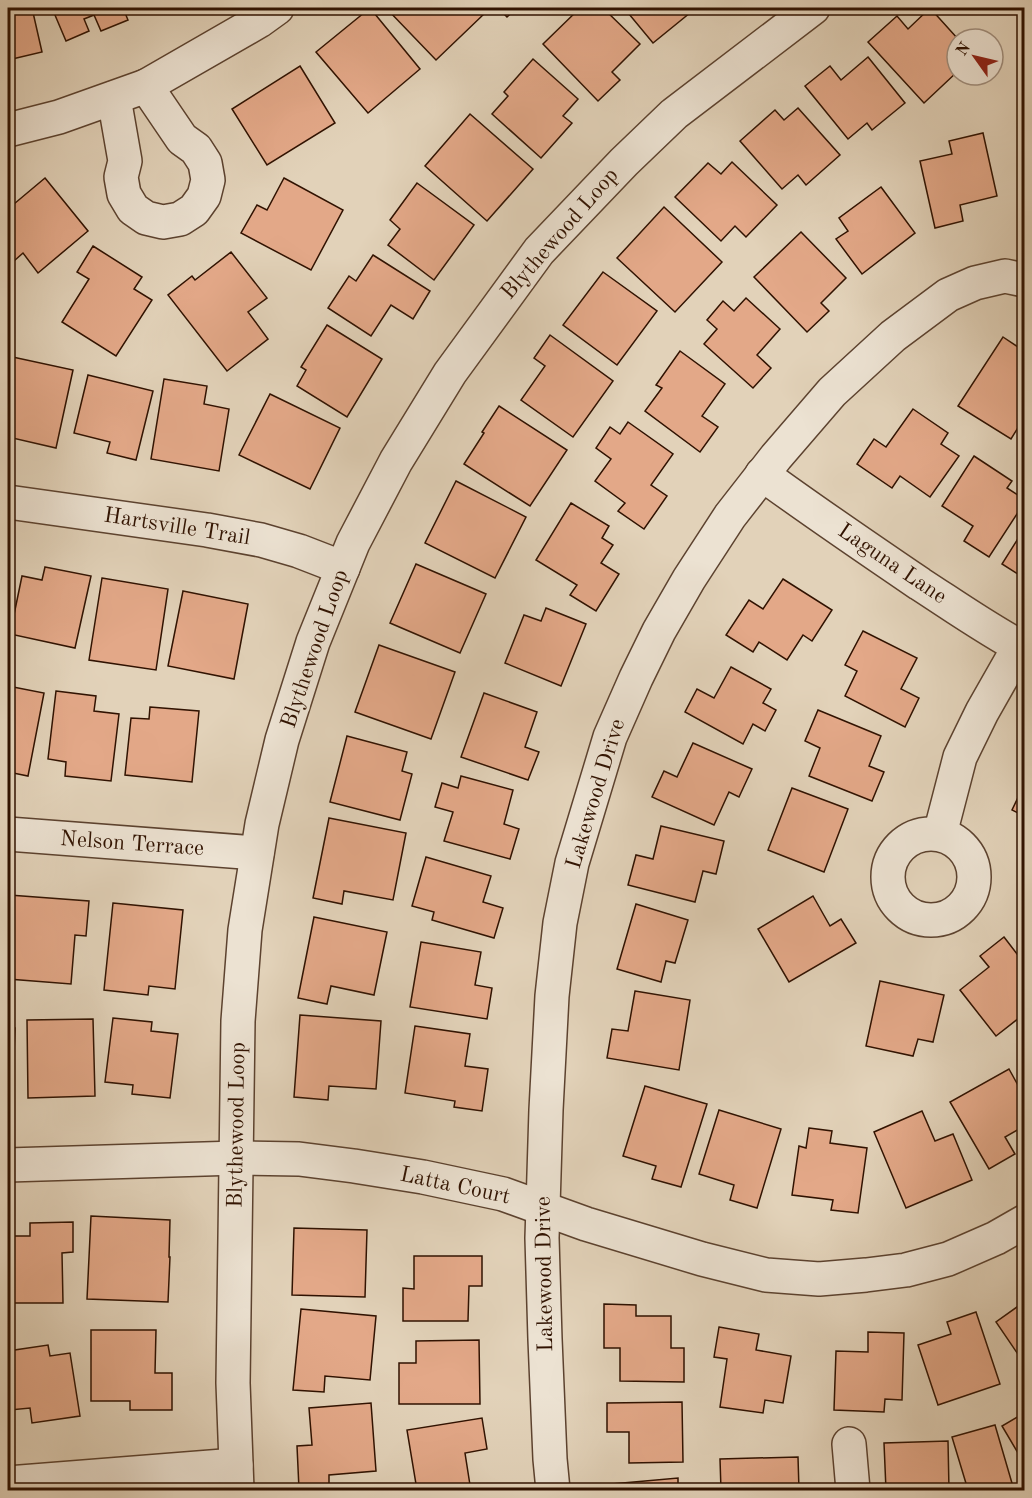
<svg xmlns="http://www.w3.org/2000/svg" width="1032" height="1498" font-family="'Old Standard TT',serif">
  <rect width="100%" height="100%" fill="#e2d2b9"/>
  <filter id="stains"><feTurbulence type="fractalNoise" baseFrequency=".00333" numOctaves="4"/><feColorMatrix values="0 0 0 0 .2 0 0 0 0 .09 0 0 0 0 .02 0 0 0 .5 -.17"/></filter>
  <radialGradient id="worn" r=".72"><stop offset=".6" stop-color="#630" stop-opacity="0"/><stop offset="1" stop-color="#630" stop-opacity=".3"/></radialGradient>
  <g fill="#e3a888" stroke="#301201" stroke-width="1.5">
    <polygon points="8,8 32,8 42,52 8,60"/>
    <polygon points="52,8 123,8 128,20 101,31 94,15 84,19 89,31 66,41"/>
    <polygon points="370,8 420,69 368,113 316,52"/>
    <polygon points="386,8 479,8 484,14 436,60"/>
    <polygon points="498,8 517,8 507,17"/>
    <polygon points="580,8 603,8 640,44 612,72 620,80 598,101 543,44"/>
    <polygon points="624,8 696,8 653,43"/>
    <polygon points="930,8 958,39 957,72 924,103 868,42 897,16 908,29"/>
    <polygon points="868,57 905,103 872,130 867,123 848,139 805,86 830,66 841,80"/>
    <polygon points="533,59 578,99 563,116 572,123 541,158 492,114 508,96 504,92"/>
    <polygon points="300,66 335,123 267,165 232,109"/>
    <polygon points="798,108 840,155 806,185 798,175 782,189 740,141 775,110 784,120"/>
    <polygon points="470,114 533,169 487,221 425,166"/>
    <polygon points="983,133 997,196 960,205 963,221 935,228 920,161 952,154 949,141"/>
    <polygon points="732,162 777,205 746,237 735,226 721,241 675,197 708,163 721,174"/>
    <polygon points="45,178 88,231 38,273 23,253 14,261 8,253 8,209"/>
    <polygon points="284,178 343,210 311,270 241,233 257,205 267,210"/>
    <polygon points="417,183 474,225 434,280 388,245 400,229 390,220"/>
    <polygon points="881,187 915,233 862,274 836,239 848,231 839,218"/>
    <polygon points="664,207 722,262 675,312 617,258"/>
    <polygon points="801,232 846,278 821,303 829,311 807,332 754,277"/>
    <polygon points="93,246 142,277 134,289 152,300 116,356 62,322 89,279 77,272"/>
    <polygon points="231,252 267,298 248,312 268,339 227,371 168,295 192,276 195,280"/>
    <polygon points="373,255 430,291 413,319 391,305 371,336 328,308 349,276 356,281"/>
    <polygon points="603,272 657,311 617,365 563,325"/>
    <polygon points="746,298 780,329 757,355 771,368 753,388 704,344 717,329 707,320 723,301 734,311"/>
    <polygon points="327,325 382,359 347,417 297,386 306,370 301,367"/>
    <polygon points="550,335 613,381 573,437 521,400 545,366 534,358"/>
    <polygon points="1003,337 1024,351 1024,360 1021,366 1024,369 1024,418 1011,439 958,406"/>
    <polygon points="680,351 725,384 702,416 718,427 700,452 645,411 662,388 656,385"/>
    <polygon points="8,356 73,370 56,448 8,437"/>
    <polygon points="88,375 153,391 136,460 107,453 110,442 74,433"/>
    <polygon points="164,379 207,386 204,404 229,409 219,471 151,459"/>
    <polygon points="270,394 340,428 310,489 239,455"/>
    <polygon points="499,406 567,450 530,506 464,464 484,433 482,432"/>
    <polygon points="913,409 948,433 941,444 959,456 930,497 900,476 892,488 857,464 874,439 886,447"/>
    <polygon points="628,422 673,454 651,485 667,496 644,529 618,511 625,503 595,481 611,459 596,448 610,427 620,434"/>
    <polygon points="974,456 1012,481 1007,488 1024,499 1024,503 989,557 964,541 973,526 942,506"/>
    <polygon points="456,481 526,517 495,578 425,543"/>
    <polygon points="571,503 609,526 602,538 613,545 601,563 619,574 596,611 570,595 577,585 536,560"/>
    <polygon points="1024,529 1024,578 1002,564"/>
    <polygon points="416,564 486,594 460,653 390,623"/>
    <polygon points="45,567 91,576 75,648 10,634 22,576 42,580"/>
    <polygon points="102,578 168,589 156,670 89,660"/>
    <polygon points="783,579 832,610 812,641 803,635 787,660 759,642 753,652 726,635 749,600 763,609"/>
    <polygon points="183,591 248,604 234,679 168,666"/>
    <polygon points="546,608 586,624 561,686 505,663 524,615 541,621"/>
    <polygon points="863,631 917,658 901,689 919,698 905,727 845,696 857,671 845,665"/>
    <polygon points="379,645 455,672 431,739 355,712"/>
    <polygon points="731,667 771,689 763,703 776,710 765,731 753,724 743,744 685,712 697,689 714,698"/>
    <polygon points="8,686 44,693 28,776 8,772"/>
    <polygon points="56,691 96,696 94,711 119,714 111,781 65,776 66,762 48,759"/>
    <polygon points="484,693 537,712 525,747 539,752 528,780 461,757"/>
    <polygon points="150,707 199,711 192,782 125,775 131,718 149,719"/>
    <polygon points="818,710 881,736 869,766 884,772 872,801 809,776 820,748 805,741"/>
    <polygon points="347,736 407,752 402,771 412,774 400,820 330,802"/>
    <polygon points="693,743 752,769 739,797 729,792 714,825 652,797 664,771 677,777"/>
    <polygon points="461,776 513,790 504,824 519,829 510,859 444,841 453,812 435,807 442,783 458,788"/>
    <polygon points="1024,785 1024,816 1012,810"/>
    <polygon points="792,788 848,809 824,872 768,850"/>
    <polygon points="329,818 406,833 393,900 344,891 342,904 313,898"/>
    <polygon points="661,826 724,841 716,874 703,871 695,902 628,885 636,855 653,859"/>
    <polygon points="426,857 491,876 483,902 503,908 494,938 432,920 434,912 412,906"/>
    <polygon points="9,895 89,901 86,936 75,935 71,984 8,979 8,921"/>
    <polygon points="813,896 830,926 841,919 856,943 789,982 758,929"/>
    <polygon points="113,903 183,910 175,989 149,986 148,995 104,990"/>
    <polygon points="636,904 688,920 675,963 666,961 661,982 617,969"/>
    <polygon points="314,917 387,932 374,995 331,986 327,1004 298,998"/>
    <polygon points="1004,937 1024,963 1024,1014 996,1036 960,990 989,967 980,956"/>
    <polygon points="421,942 481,952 475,985 492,988 487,1019 410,1007"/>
    <polygon points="880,981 944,995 933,1042 918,1039 913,1056 866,1046"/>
    <polygon points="635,991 690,1000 679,1070 607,1058 612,1029 628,1031"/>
    <polygon points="300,1015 381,1021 376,1089 329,1086 328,1100 294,1097"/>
    <polygon points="113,1018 152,1022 151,1031 178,1034 170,1098 132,1094 133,1085 105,1082"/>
    <polygon points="93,1019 95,1096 28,1098 27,1020"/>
    <polygon points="415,1026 470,1034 465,1066 488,1069 482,1111 454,1107 455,1101 405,1093"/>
    <polygon points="8,1028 15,1028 12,1102 8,1102"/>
    <polygon points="1009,1069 1024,1096 1024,1133 1021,1128 1005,1137 1015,1154 989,1169 950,1102"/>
    <polygon points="645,1086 707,1104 681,1187 652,1179 656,1166 623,1156"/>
    <polygon points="719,1110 781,1129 757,1208 730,1200 734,1185 699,1174"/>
    <polygon points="922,1111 935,1141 953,1134 972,1180 906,1208 874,1132"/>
    <polygon points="809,1128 832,1131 830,1143 867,1148 858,1213 831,1210 833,1200 792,1195 799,1146 806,1148"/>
    <polygon points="91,1216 170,1220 169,1257 170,1257 168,1302 87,1299"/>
    <polygon points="73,1222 73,1252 62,1253 63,1303 8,1303 8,1236 30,1236 30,1223"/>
    <polygon points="294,1228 367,1230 365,1297 292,1295"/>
    <polygon points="414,1256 482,1256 482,1286 469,1286 468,1321 403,1321 403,1288 414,1289"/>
    <polygon points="1024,1302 1024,1363 996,1322"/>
    <polygon points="604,1304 636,1305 636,1316 671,1316 671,1348 684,1348 684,1382 620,1381 620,1348 604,1348"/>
    <polygon points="301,1309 376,1316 370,1380 325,1376 324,1392 293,1390"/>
    <polygon points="976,1312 1000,1384 938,1405 918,1345 951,1334 947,1322"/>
    <polygon points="719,1327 759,1334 756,1350 791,1356 783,1403 765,1400 763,1413 720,1407 727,1359 714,1357"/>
    <polygon points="91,1330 156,1330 155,1373 172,1373 172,1410 130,1410 130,1401 91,1401"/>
    <polygon points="868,1332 904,1333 902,1400 885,1399 884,1412 834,1410 836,1351 868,1352"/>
    <polygon points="479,1340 480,1404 399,1404 399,1363 416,1363 416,1341"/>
    <polygon points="48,1345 50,1356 70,1353 80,1416 32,1423 30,1408 10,1410 8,1394 8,1351"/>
    <polygon points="682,1402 683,1462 629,1463 629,1432 607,1432 607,1403"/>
    <polygon points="371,1403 376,1471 329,1475 329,1487 299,1489 297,1446 312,1445 309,1408"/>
    <polygon points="1024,1413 1024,1463 1002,1426"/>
    <polygon points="482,1418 487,1449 465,1453 470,1485 436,1490 417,1490 407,1430"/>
    <polygon points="995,1425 1014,1490 968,1490 952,1437"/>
    <polygon points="948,1441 949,1490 886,1490 884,1443"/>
    <polygon points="798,1457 799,1490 721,1490 720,1459"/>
    <polygon points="678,1478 678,1490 613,1490 612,1484"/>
  </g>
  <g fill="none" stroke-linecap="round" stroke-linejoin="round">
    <g stroke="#5c422f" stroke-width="36">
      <g id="minor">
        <polyline points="114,98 125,161 121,177 124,194 133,209 146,218 163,222 180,219 194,210 204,196 208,180 205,163 196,149 182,139 146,86"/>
        <polyline points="8,130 59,117 146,86 259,21 277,8"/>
        <path d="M762 474C814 512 867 548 920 584 954 606 988 630 1024 649"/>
        <polyline points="8,502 207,530 261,540 299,551 343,568"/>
        <polyline points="8,834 257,853"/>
        <polyline points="940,834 960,757 982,712 1019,647"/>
        <circle cx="931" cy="877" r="43"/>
        <polyline points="8,1165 237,1158 299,1159 354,1166 423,1177 503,1194 586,1224 702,1259 766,1275 819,1279 866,1275 906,1270 948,1259 996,1238 1024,1222"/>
        <polyline points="849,1444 853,1490"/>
        <polyline points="8,1483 236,1465"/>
        <polyline points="237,1490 233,1383 238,1021 245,930 262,824 282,740 313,642 353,543 396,461 450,373 539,251 624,162 674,114 813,8"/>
        <polyline points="553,1490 550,1459 545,1339 542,1238 546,1110 552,996 560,923 572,863 610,737 636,678 659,631 689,579 730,516 776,457 832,392 893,336 948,295 975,283 1005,276 1024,280"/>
      </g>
    </g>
    <use href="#minor" stroke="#ece2d2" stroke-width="33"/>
  </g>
  <g text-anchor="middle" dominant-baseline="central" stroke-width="6" stroke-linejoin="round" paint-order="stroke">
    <g font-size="22" fill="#301201" stroke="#ece2d2">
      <text transform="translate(560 234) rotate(-49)">Blythewood Loop</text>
      <text transform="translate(177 527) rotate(9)">Hartsville Trail</text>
      <text transform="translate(892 564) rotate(34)">Laguna Lane</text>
      <text transform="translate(315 649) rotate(-71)">Blythewood Loop</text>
      <text transform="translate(596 794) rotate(-73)">Lakewood Drive</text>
      <text transform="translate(132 844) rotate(4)">Nelson Terrace</text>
      <text transform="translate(237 1125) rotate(-89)">Blythewood Loop</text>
      <text transform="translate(455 1186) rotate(12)">Latta Court</text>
      <text transform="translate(545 1274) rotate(-91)">Lakewood Drive</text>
    </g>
  </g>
  <rect width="1032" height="1498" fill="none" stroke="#e2d2b9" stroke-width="30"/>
  <rect x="9" y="9" width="1014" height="1480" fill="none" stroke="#301201" stroke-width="3"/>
  <rect x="15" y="15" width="1002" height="1468" fill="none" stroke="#301201" stroke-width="1.5"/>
  <g transform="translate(975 57) rotate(304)"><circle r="28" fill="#ece2d2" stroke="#a18f7e" stroke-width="1.5"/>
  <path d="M0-4.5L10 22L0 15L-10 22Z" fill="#8f2418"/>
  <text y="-9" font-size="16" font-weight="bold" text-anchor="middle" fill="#301201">N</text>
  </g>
  <rect width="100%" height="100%" filter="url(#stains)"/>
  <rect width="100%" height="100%" fill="url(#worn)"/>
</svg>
